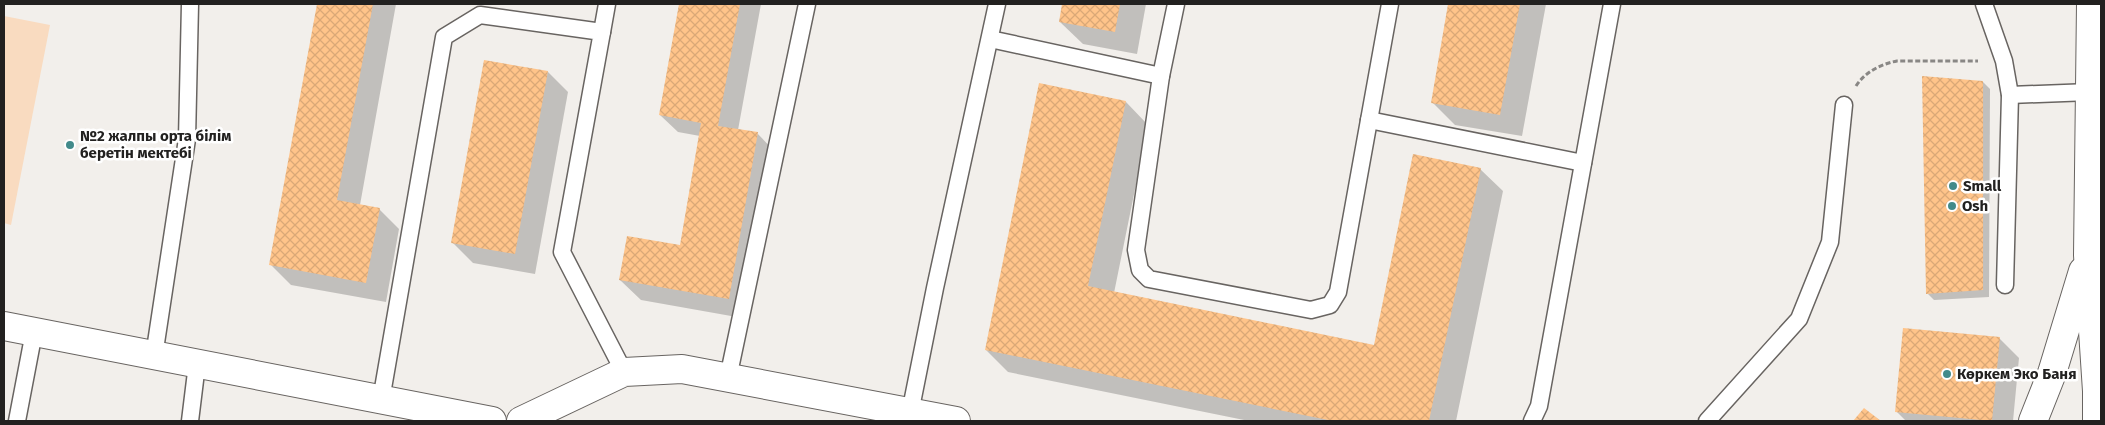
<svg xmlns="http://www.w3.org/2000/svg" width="2105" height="425" font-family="'Fira Sans',sans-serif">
  <defs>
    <pattern id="building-cross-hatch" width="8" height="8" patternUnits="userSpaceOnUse" patternTransform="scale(1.25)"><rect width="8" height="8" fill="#ffc48a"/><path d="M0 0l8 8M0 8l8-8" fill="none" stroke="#daa877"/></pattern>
  </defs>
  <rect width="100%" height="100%" fill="#f2efeb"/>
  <polygon fill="#f9dbc0" points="4,16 50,25 11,225 4,223"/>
  <g fill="#0003">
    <polygon points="318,4 396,4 360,205 379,209 399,229 386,302 291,285 271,265"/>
    <polygon points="680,4 761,4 738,130 757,133 777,154 748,319 641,300 620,280 681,247 700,136 678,132 660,115"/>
    <polygon points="1064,4 1146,4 1137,54 1083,44 1060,22"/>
    <polygon points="1450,4 1546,4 1522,136 1455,125 1432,102"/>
    <polygon points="548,72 568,92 535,274 473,263 452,242"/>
    <polygon points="1983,82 1990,89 1989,297 1934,300 1927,293"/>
    <polygon points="1040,85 1126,102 1148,125 1114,293 1375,346 1480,169 1503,191 1456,421 1249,421 1008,372 986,350"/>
    <polygon points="1999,338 2019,358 2013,421 1906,421 1896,411"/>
  </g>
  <g fill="url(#building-cross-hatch)">
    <polygon points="317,4 373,4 337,200 380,208 366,283 269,265"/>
    <polygon points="679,4 740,4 718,126 758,132 729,299 619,280 627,236 680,245 701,123 659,115"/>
    <polygon points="1062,4 1120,4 1115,32 1059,22"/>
    <polygon points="1448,4 1520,4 1500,115 1431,103"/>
    <polygon points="484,60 548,71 515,254 451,243"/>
    <polygon points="1922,76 1983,81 1983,290 1926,294"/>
    <polygon points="1039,83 1126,101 1088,286 1374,345 1413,154 1481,168 1429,421 1333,421 985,350"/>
    <polygon points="1903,328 2000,337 1992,421 1895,412"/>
    <polygon points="1864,408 1881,421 1853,421"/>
  </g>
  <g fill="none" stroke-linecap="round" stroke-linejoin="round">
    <g stroke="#686461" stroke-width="19">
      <g id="lane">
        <polyline points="1176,4 1161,76 1136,250 1140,270 1149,279 1311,310 1330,305 1338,292 1390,4"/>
        <polyline points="1984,4 2004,61 2010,95 2005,285"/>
        <polyline points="602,32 607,4"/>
        <polyline points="990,39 1161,76"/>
        <polyline points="2010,95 2090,92"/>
        <polyline points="1369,120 1583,163"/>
        <polyline points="154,356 187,139 190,4"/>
        <polyline points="728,378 807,4"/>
        <polyline points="381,400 444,37 480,15 602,32 562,252 624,372"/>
        <polyline points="910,413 935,288 997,4"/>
        <polyline points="17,421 34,332"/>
        <polyline points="190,421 197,364"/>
        <polyline points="1532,421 1539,406 1612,4"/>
        <polyline points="1707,421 1799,319 1830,242 1844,105"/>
      </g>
    </g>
    <g stroke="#686461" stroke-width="30">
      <g id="street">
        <polyline points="4,326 492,421"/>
        <polyline points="521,421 624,372 682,369 956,421"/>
      </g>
    </g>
    <g stroke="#686461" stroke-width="30">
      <g id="highway">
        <polyline points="2091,4 2088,255 2097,391 2097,421"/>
        <polyline points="2033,421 2052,373 2083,271"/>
      </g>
    </g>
    <path stroke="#898785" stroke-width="3" stroke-dasharray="5 2.5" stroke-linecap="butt" d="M1856 86C1865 72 1881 64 1897 61H1978"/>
    <use href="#lane" stroke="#fff" stroke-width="16"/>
    <use href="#street" stroke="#fff" stroke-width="28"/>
    <use href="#highway" stroke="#fff" stroke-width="28"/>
  </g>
  <g fill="#428a8a" stroke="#fff" stroke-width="2">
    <circle cx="70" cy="145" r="5"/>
    <circle cx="1953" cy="186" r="5"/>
    <circle cx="1952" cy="206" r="5"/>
    <circle cx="1947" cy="374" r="5"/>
  </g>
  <g text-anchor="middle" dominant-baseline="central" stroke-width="5" stroke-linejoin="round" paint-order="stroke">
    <g font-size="15" font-weight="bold" fill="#222120" stroke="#fff" text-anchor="start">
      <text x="80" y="136">№2 жалпы орта білім<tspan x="80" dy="17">беретін мектебі</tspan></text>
      <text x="1963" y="186">Small</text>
      <text x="1962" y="206">Osh</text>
      <text x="1957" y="374">Көркем Эко Баня</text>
    </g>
  </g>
  <rect width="2105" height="425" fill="none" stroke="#222120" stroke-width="10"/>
</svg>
